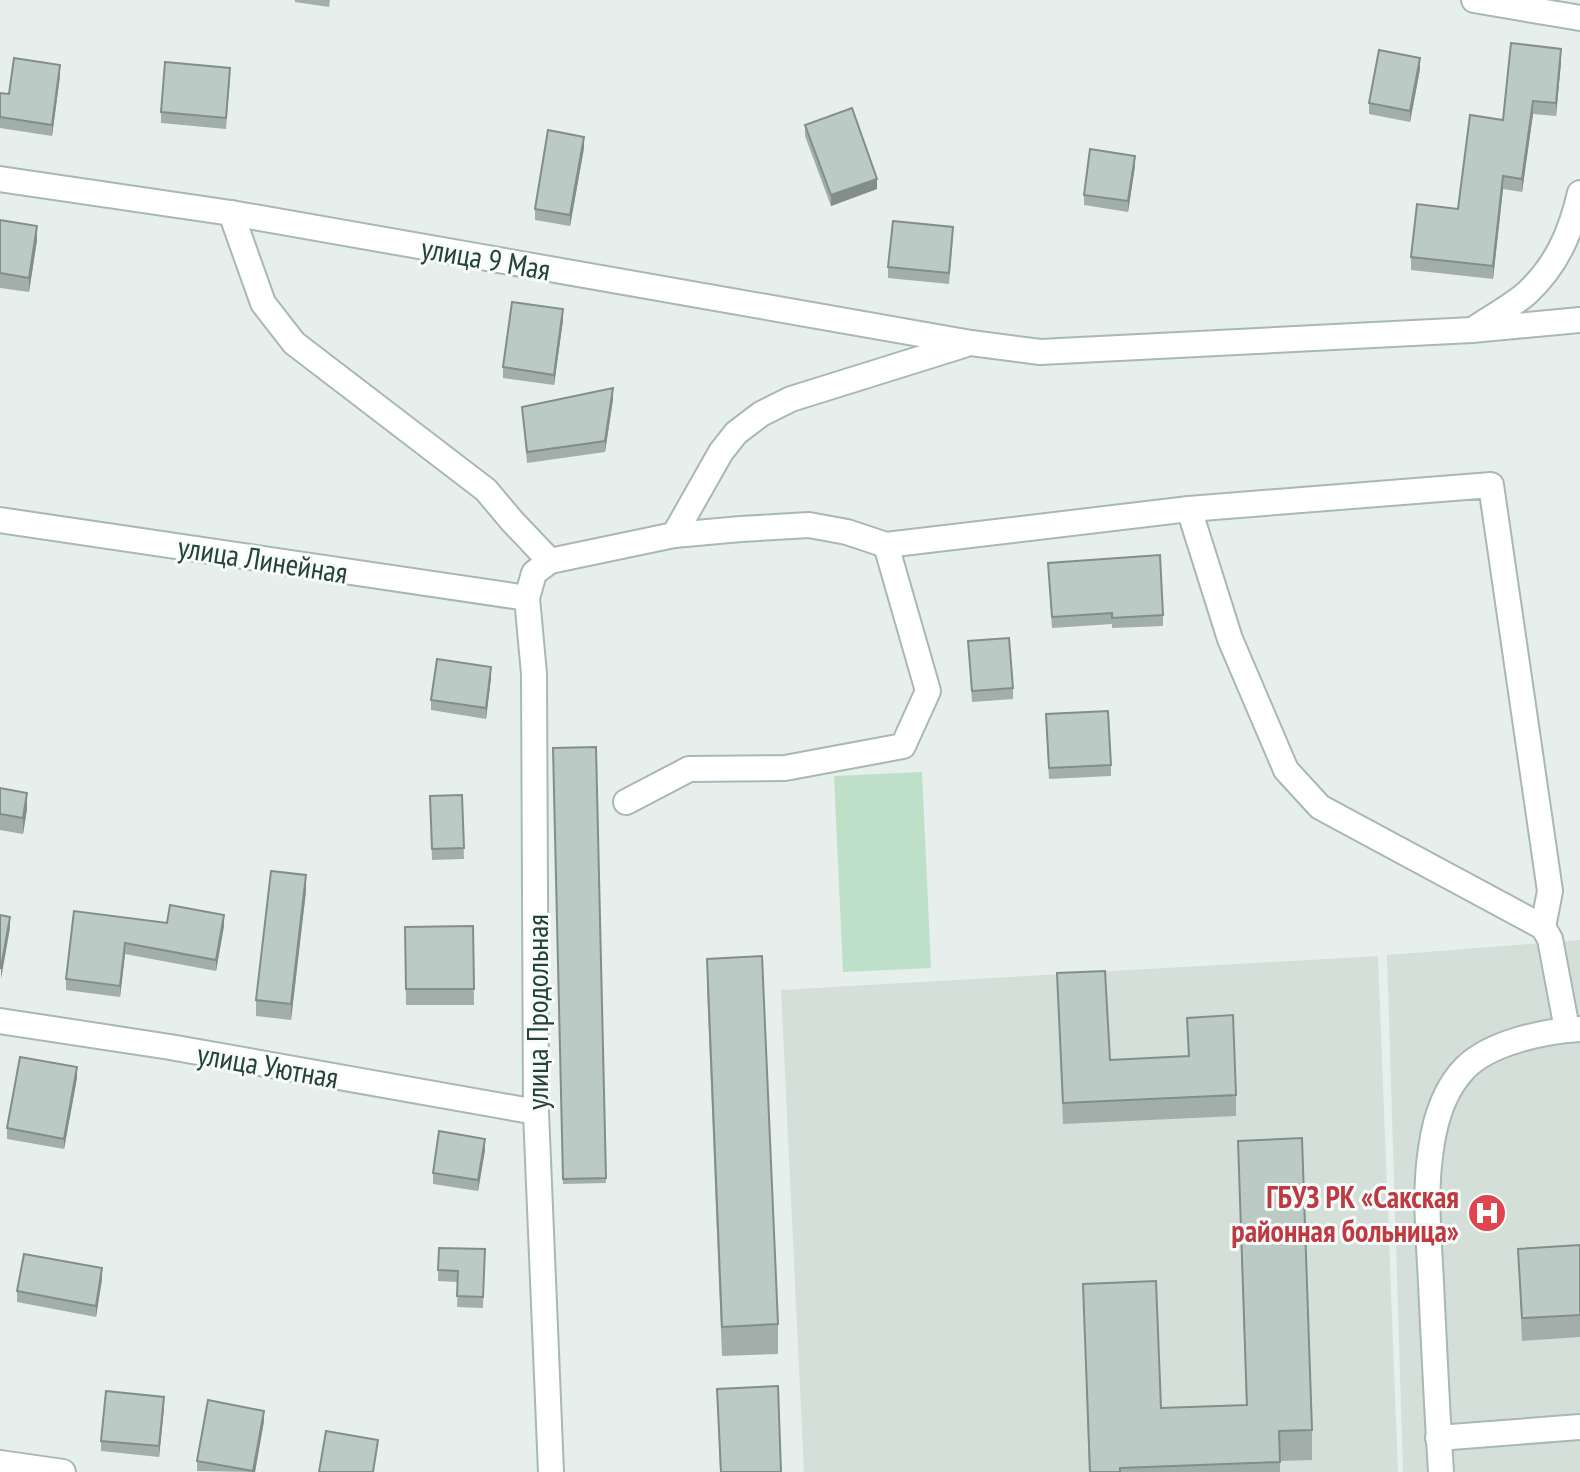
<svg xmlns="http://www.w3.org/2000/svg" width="1580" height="1472" font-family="'PT Sans Narrow',sans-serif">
  <rect width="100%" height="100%" fill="#e6efeb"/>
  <g fill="#d4dfda">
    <polygon points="1580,940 1580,1472 1403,1472 1387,955"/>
    <polygon points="1378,956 1398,1472 804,1472 781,990"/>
  </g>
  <polygon fill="#bfe0c8" points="922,772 931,968 843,972 834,776"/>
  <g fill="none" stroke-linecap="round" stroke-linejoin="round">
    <g stroke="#a8b8b2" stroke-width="28">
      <g id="minor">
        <polyline points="1474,0 1580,18"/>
        <polyline points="0,179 231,213 971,343 1040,352 1472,330 1580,320"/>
        <polyline points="231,213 263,303 294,343 486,490 512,521 550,561"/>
        <path d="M1474 329C1491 317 1511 307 1527 293 1557 265 1571 232 1580 193"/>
        <polyline points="1189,509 1230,639 1286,770 1320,807 1543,927 1550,939 1567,1029"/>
        <polyline points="0,520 527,598"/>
        <polyline points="674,535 721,452 736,433 761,414 791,399 964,345"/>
        <polyline points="626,802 689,769 785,768 903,746 928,691 886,545"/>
        <polyline points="0,1021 170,1047 536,1112"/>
        <polyline points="1438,1438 1580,1427"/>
        <polyline points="0,1463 63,1472"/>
        <polyline points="551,1472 536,1112 534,674 527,598 534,573 550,561 674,535 741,529 809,525 847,532 886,545 1189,509 1491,485 1550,891 1543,927"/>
        <path d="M1441 1472C1437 1409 1434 1346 1431 1283 1429 1239 1424 1193 1431 1149 1435 1119 1445 1088 1466 1067 1492 1042 1545 1031 1580 1029"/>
      </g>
    </g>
    <use href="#minor" stroke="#fff" stroke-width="24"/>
  </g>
  <g fill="#a1aea9">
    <polygon points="295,0 330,0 329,7 295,2"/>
    <polygon points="1561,62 1556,116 1533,114 1522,192 1503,189 1493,279 1411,270 1411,257 1458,209 1503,120"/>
    <polygon points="1420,69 1410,122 1369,114 1369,103"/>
    <polygon points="60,76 52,136 0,128 0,93 9,94"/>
    <polygon points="230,79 226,129 161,123 161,112"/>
    <polygon points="805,125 877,189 831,206 805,136"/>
    <polygon points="584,148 570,226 535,220 535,209"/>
    <polygon points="1135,166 1128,212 1084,205 1084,195"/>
    <polygon points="0,220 37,240 29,292 0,288"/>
    <polygon points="953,237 949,284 888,278 888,267"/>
    <polygon points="563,320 554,385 503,378 503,367"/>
    <polygon points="613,399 605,452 527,463 522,407"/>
    <polygon points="1048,563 1163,615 1163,626 1112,628 1112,624 1052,628"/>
    <polygon points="968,641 1013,688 1013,699 972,702"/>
    <polygon points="491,678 486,719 431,710 431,700"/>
    <polygon points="1046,725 1111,765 1111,776 1049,779"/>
    <polygon points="596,747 606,1183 563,1184 553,748"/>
    <polygon points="0,788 27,809 23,834 0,830"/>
    <polygon points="462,795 464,859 432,860 430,796"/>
    <polygon points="306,891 291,1020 256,1016 256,1000"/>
    <polygon points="74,911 167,923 224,926 216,971 125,954 120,997 66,990 66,979"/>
    <polygon points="473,926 474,1005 406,1005 405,927"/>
    <polygon points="707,959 778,1324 778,1354 722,1356 707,988"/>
    <polygon points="1057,973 1110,1060 1188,1056 1187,1018 1236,1095 1236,1116 1063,1124"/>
    <polygon points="77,1078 64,1149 7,1139 7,1128"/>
    <polygon points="1238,1141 1312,1430 1312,1460 1280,1461 1280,1472 1089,1472 1083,1284 1161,1408 1246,1405"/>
    <polygon points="485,1150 478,1191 433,1184 433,1173"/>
    <polygon points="1580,1245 1580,1337 1522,1341 1518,1249"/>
    <polygon points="439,1248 485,1249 483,1308 457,1307 458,1282 438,1281"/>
    <polygon points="102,1279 96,1317 17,1302 17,1291"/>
    <polygon points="717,1389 781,1472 720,1472"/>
    <polygon points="164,1408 159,1457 101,1451 101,1441"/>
    <polygon points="264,1421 255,1472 197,1471 197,1461"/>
  </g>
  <g fill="#838d89">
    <polygon points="1561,49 1561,62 1556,116 1556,103"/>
    <polygon points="1420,58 1420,69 1410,122 1410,111"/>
    <polygon points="60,65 60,76 52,136 52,125"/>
    <polygon points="1533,101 1533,114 1522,192 1522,179"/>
    <polygon points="584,137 584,148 570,226 570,215"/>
    <polygon points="1135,156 1135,166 1128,212 1128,201"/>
    <polygon points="1503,176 1503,189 1493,279 1493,266"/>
    <polygon points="877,179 877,189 831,206 831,195"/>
    <polygon points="37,226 37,240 29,292 29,278"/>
    <polygon points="563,309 563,320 554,385 554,375"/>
    <polygon points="613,388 613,399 605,452 605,441"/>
    <polygon points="491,667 491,678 486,719 486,708"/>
    <polygon points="27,793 27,809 23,834 23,818"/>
    <polygon points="306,875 306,891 291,1020 291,1004"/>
    <polygon points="224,915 224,926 216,971 216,960"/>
    <polygon points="10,917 10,928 1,979 1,968"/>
    <polygon points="125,943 125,954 120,997 120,986"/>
    <polygon points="77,1067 77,1078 64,1149 64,1139"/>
    <polygon points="485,1139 485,1150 478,1191 478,1180"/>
    <polygon points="102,1268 102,1279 96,1317 96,1306"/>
    <polygon points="164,1397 164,1408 159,1457 159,1446"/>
    <polygon points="264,1411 264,1421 255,1472 253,1472"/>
  </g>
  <g fill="#bbcac4" stroke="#838d89" stroke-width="2">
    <polygon points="1511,43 1561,49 1556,103 1533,101 1522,179 1503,176 1493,266 1411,257 1417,204 1458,209 1470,115 1503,120"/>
    <polygon points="1379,50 1420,58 1410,111 1369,103"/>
    <polygon points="14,58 60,65 52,125 0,117 0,93 9,94"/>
    <polygon points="165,62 230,68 226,118 161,112"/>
    <polygon points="852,108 877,179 831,195 805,125"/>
    <polygon points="548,130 584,137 570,215 535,209"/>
    <polygon points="1090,149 1135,156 1128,201 1084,195"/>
    <polygon points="0,220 37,226 29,278 0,273"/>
    <polygon points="893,221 953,227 949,273 888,267"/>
    <polygon points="512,302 563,309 554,375 503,367"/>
    <polygon points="613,388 605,441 527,452 522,407"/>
    <polygon points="1160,555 1163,615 1112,618 1112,613 1052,617 1048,563"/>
    <polygon points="1009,638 1013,688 972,691 968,641"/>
    <polygon points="437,659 491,667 486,708 431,700"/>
    <polygon points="1108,711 1111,765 1049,768 1046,714"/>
    <polygon points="596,747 606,1178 563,1179 553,748"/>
    <polygon points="0,788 27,793 23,818 0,814"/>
    <polygon points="462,795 464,848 432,849 430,796"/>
    <polygon points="271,871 306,875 291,1004 256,1000"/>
    <polygon points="170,905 224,915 216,960 125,943 120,986 66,979 74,911 167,923"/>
    <polygon points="0,915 10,917 1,968 0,968"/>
    <polygon points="473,926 474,989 406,989 405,927"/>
    <polygon points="762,956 778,1324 722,1327 707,959"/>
    <polygon points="1105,971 1110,1060 1189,1056 1187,1018 1233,1015 1236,1095 1063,1103 1057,973"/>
    <polygon points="20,1057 77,1067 64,1139 7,1128"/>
    <polygon points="439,1131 485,1139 478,1180 433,1173"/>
    <polygon points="1302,1138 1312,1430 1279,1431 1280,1462 1120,1468 1120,1472 1090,1472 1083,1284 1156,1281 1161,1408 1247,1405 1238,1141"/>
    <polygon points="1580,1245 1580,1315 1522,1318 1518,1249"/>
    <polygon points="439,1248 485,1249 483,1297 457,1296 458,1271 438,1270"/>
    <polygon points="24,1254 102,1268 96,1306 17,1291"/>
    <polygon points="778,1386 781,1472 721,1472 717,1389"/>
    <polygon points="106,1391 164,1397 159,1446 101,1441"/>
    <polygon points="208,1400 264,1411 253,1471 197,1461"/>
    <polygon points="326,1431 378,1440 373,1472 319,1472"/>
  </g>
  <defs>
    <g id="hospital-disc" transform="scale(2)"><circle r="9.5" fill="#e0444e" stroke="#f7fbf9"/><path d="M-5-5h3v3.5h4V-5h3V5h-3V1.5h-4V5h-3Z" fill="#fff"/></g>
  </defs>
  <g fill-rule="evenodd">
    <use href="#hospital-disc" x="1487" y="1213"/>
  </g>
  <g text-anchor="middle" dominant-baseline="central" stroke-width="6" stroke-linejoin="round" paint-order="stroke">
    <g font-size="30" fill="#24423a" stroke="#f7fbf9">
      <text transform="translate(486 258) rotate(10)">улица 9 Мая</text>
      <text transform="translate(263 559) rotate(9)">улица Линейная</text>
      <text transform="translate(536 1012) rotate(-90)">улица Продольная</text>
      <text transform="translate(268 1065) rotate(10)">улица Уютная</text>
    </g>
    <g font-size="30" font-weight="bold" fill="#be3a42" stroke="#f7fbf9" text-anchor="end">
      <text x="1459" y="1196">ГБУЗ РК «Сакская<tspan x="1459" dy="34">районная больница»</tspan></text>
    </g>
  </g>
</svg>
